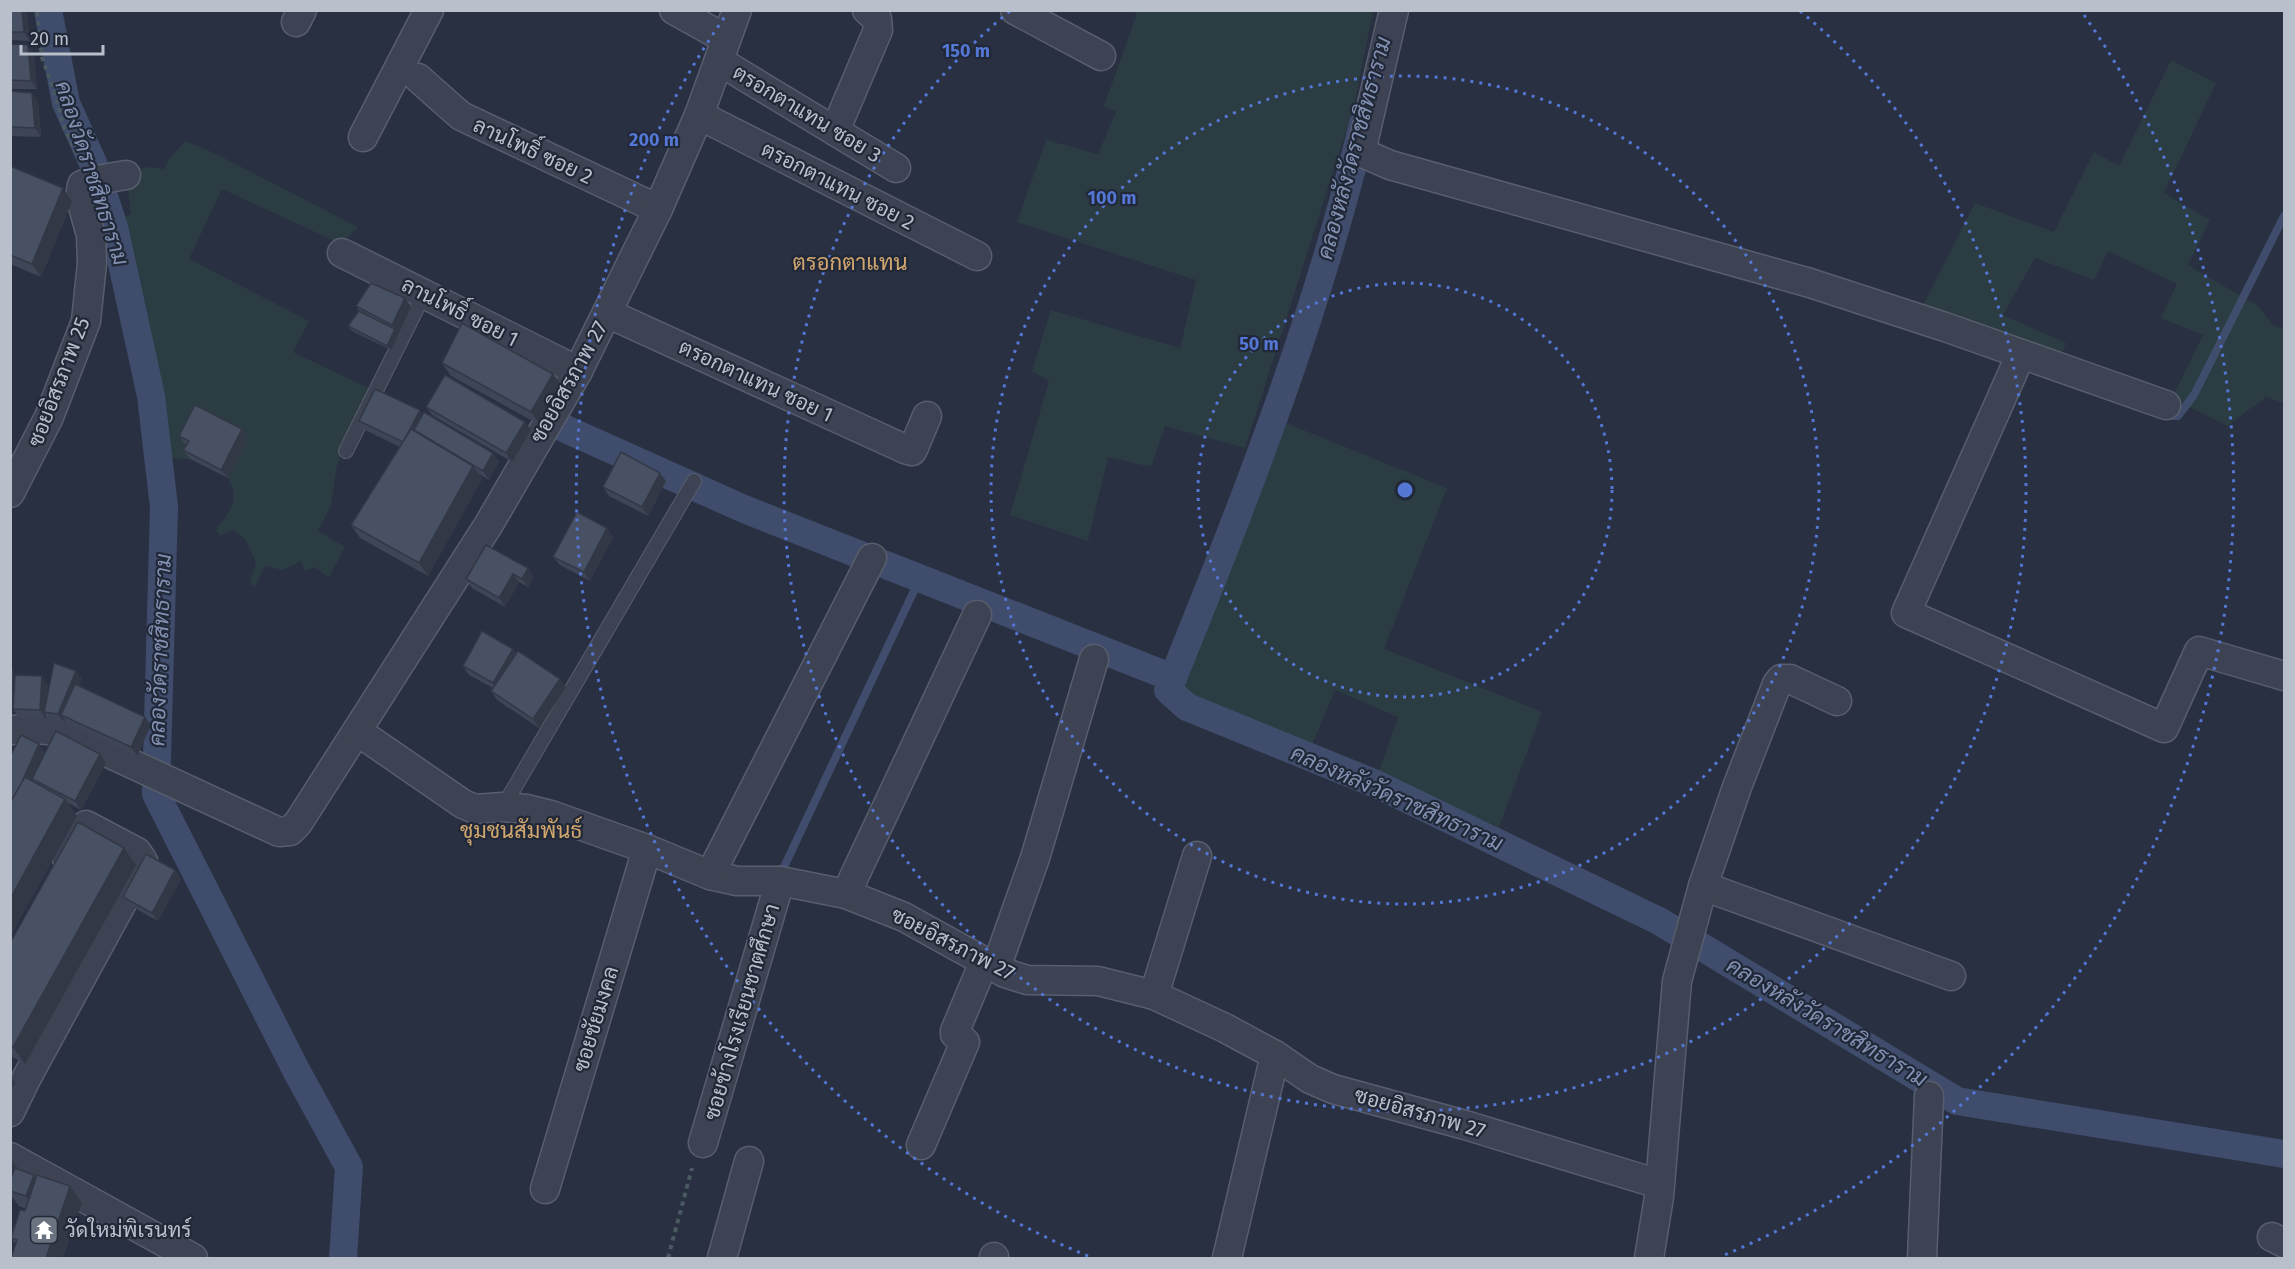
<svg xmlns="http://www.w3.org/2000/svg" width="2295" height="1269" font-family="'Fira Sans',Sarabun,sans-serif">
  <rect width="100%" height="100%" fill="#293042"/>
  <g fill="#2b3d43">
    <polygon points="1131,11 1373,11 1354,106 1245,448 1165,426 1151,467 1108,457 1088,541 1010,515 1049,381 1032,371 1051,310 1180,348 1196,280 1017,222 1046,140 1098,154 1116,112 1104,106 1137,14"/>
    <polygon points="2171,60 2216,83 2164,193 2210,220 2188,265 2258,306 2274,326 2284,329 2284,403 2266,397 2227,426 2172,398 2203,335 2161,318 2177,284 2108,251 2094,280 2035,258 2003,315 2066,343 2061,356 1921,309 1975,203 2054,232 2094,152 2119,166"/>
    <path d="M186 141 212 152 358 227 341 244 222 189 189 259 309 321 293 352 370 389 337 465 331 505 318 531 345 547 329 577 314 567 305 571 301 561 283 570 265 566 254 588 250 582 256 563 246 540 233 530 220 536 216 530C230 510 241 501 228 478L248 438 185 444 195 450 190 459 171 458 169 440 121 219 131 214 126 175 147 167 164 169 171 156Z"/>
    <polygon points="1281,421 1447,488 1384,649 1542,712 1499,827 1377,777 1398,717 1335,690 1311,747 1180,691"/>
  </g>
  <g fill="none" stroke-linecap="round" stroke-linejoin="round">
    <g stroke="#3f4c6b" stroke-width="8">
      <polyline points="2165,416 2178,416 2194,395 2284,216"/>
      <polyline points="784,867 920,578"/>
    </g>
    <g stroke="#3f4c6b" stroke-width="28">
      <polyline points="48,10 66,103 93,163 114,227 151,396 164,507 156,794 296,1070 349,1167 343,1258"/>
      <path d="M1363 124C1317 317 1243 506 1168 690L1187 707 1376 784 1659 921 1957 1101 2284 1154"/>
      <polyline points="561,427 744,509 1173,678"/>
    </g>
    <g stroke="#585e6d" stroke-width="16">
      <g id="lane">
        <polyline points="346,451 424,294"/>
        <polyline points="503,807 694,481"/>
      </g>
    </g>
    <g stroke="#585e6d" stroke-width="31">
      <g id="street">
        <polyline points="674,10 726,39"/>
        <polyline points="1015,10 1101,56"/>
        <polyline points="1394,10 1363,143 1365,154 1390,165 1810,283 1945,327 2166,405"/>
        <polyline points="296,22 302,10"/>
        <polyline points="719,61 896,168"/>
        <polyline points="418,78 461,116 658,209"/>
        <polyline points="699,115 977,256"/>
        <polyline points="835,131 878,30 877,19 867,10"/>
        <polyline points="363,137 429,10"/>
        <polyline points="342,253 578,371"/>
        <polyline points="607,313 905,449 912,451 914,447 927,416"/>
        <polyline points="2021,354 1906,613 2164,728 2199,651 2284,676"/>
        <polyline points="10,493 49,417 86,321 92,263 91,235 80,196 82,185 91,181 126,175"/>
        <polyline points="10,730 34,729 61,731 279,832 290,831 298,823 489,524 578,371 658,209 699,115 737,10"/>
        <polyline points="357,731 463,804 475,809 503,807 527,809 551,815 647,849 710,875 737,881 780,881 846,894 904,917 1005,973 1027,980 1098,981 1154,995 1225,1028 1275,1055 1310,1079 1333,1089 1465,1125 1659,1184"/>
        <polyline points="710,875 872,558"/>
        <polyline points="1703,886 1951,976"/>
        <polyline points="846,894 977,615"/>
        <polyline points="996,968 1035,858 1094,659"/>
        <polyline points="1154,995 1197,856"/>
        <polyline points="10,1112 27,1077 141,868 143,861 137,852 86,825 67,859"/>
        <polyline points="703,1143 780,881"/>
        <polyline points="921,1145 965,1042 955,1034 955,1031 984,962"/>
        <polyline points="10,1157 193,1258"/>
        <polyline points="545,1189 647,849"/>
        <polyline points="2272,1237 2284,1243"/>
        <polyline points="722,1258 749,1161"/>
        <polyline points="994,1258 994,1257"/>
        <polyline points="1227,1258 1275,1055"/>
        <polyline points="1649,1258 1659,1197 1677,981 1703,886 1737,787 1777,684 1781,679 1790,679 1837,701"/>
        <polyline points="1922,1258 1929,1096"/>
      </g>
    </g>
    <g stroke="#495a60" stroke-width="4" stroke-dasharray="4.5 4.5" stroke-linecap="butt">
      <polyline points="37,12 42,57 56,97 63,125 78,157"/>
      <polyline points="668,1258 692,1168"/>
    </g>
    <use href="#lane" stroke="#3d4352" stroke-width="14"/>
    <use href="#street" stroke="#3d4352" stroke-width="28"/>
  </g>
  <g fill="#3e4556">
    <polygon points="10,10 30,41 10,40"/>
    <polygon points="10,44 28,45 34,54 37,89 10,89"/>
    <polygon points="10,91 38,101 41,137 10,136"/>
    <polygon points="10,166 72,201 41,277 10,264"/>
    <polygon points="356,306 411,307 391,350 352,331 348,326 359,311"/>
    <polygon points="442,363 562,386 540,425 451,376"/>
    <polygon points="426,407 531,430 512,462 432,415"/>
    <polygon points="420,410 423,415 493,453 499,462 489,480 479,474 482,479 428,576 360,538 351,525 400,447 365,430 359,421"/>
    <polygon points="242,429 248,438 228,478 190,459 183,450 186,445 179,436"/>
    <polygon points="666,481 648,516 609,496 603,487"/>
    <polygon points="607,528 613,537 590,581 560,565 553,557"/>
    <polygon points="528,568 534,577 528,587 519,582 505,607 472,588 466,579"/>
    <polygon points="513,649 516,654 566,687 539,728 497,700 491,691 493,688 469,675 463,666"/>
    <polygon points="82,679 79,686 151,725 137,756 67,724 65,720 64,722 50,720 46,715 46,719 19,718 13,709 48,685 47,696"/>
    <polygon points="45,753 106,763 81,810 68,803 77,816 10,937 10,757"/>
    <polygon points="124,848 136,865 25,1064 10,1056 10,943"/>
    <polygon points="175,870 181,879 158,921 129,905 123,897"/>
    <polygon points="10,1158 17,1167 16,1169 34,1175 36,1179 82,1203 16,1245 11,1238 26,1209 19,1206 10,1194"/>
  </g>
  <g fill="#323846">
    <polygon points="22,10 27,10 30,41 24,32"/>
    <polygon points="28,45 34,54 37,89 31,81"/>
    <polygon points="32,93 38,101 41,137 35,128"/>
    <polygon points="63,188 72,201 41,277 32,264"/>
    <polygon points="405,298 411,307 391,350 387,346 395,329 392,325"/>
    <polygon points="553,374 562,386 540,425 531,412"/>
    <polygon points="420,410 426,419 414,430 418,435 404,443"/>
    <polygon points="525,422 531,430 512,462 506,453"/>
    <polygon points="242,429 248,438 228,478 221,470"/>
    <polygon points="493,453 499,462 489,480 483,471"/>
    <polygon points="473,466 482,479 428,576 419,563"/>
    <polygon points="660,473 666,481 648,516 642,507"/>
    <polygon points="607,528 613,537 590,581 584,572"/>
    <polygon points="528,568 534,577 528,587 522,579"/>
    <polygon points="513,574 519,582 505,607 499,598"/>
    <polygon points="513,649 519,658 499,692 493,683"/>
    <polygon points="10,666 14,670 12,715 10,713"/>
    <polygon points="76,671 82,679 66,717 61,715 65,720 64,722 58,714"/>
    <polygon points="42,676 48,685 47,712 44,712 46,715 46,719 40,710"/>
    <polygon points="560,679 566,687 539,728 533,719"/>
    <polygon points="145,717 151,725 137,756 131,747"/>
    <polygon points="39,744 45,753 11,828 10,807"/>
    <polygon points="100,754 106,763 81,810 75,801"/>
    <polygon points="65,799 77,816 10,937 10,899"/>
    <polygon points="124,848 136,865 25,1064 13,1047"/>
    <polygon points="175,870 181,879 158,921 152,913"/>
    <polygon points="10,1076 15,1083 10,1091"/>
    <polygon points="10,1158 17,1167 10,1186"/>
    <polygon points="34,1175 45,1192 37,1213 26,1196"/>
    <polygon points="70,1186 82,1203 63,1258 46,1258"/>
  </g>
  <g fill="#485064" stroke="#323846" stroke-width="1.5">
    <polygon points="10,10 22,10 24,32 10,32"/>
    <polygon points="10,44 28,45 31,81 10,80"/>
    <polygon points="10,91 32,93 35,128 10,127"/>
    <polygon points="10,166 63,188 32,264 10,255"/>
    <polygon points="371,283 405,298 392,325 356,306"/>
    <polygon points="359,311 395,329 387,346 348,326"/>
    <polygon points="462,323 553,374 531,412 442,363"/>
    <polygon points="445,375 525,422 506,453 426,407"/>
    <polygon points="375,389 420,410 403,442 359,421"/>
    <polygon points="195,405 242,429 221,470 183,450 189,441 179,436"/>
    <polygon points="424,412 493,453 483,471 414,430"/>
    <polygon points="411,429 473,466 419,563 351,525"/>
    <polygon points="621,452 660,473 642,507 603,487"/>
    <polygon points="577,512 607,528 584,572 553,557"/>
    <polygon points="486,545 528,568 522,579 513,574 499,598 466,579"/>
    <polygon points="482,631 513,649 493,683 463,666"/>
    <polygon points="518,651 560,679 533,719 491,691"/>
    <polygon points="54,663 76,671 58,714 44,712"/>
    <polygon points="15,675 42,676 40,710 13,709"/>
    <polygon points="75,684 145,717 131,747 61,715"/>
    <polygon points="56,731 100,754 75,801 32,779"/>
    <polygon points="21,735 39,744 21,784 10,803 10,757"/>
    <polygon points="25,777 65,799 10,899 10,803"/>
    <polygon points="78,822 124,848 13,1047 10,1046 10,943"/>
    <polygon points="146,854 175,870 152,913 123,897"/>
    <polygon points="15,1168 34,1175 26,1196 10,1191 10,1181"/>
    <polygon points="37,1175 70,1186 46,1258 11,1258 17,1240 11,1238 20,1210 25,1211"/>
  </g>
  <g fill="none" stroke="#5476d4" stroke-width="3" stroke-dasharray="3 6">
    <circle cx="1405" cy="490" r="207"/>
    <circle cx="1405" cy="490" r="414"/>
    <path d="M1800 11A621 621 0 1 1 1010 11"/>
    <path d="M1088 1256A829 829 0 0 1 726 15M2084 15A829 829 0 0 1 1722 1256"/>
  </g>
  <defs>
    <g id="temple-square" transform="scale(1.5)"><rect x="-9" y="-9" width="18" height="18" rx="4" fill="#6b7280" stroke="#212838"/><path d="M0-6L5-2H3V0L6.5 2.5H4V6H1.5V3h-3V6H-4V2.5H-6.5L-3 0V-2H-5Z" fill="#fff"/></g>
  </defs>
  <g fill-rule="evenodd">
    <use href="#temple-square" x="44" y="1230"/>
  </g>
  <g text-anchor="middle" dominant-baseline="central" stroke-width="4.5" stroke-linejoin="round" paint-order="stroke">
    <g font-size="21" fill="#babfcc" stroke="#212838">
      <text transform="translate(807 114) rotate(31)">ตรอกตาแทน ซอย 3</text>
      <text transform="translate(533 151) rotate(25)">ลานโพธิ์ ซอย 2</text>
      <text transform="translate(838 186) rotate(27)">ตรอกตาแทน ซอย 2</text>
      <text transform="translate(460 312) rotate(27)">ลานโพธิ์ ซอย 1</text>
      <text transform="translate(756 381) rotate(25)">ตรอกตาแทน ซอย 1</text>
      <text transform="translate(59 382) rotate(-69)">ซอยอิสรภาพ 25</text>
      <text transform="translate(569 382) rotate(-61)">ซอยอิสรภาพ 27</text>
      <text transform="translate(953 944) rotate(27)">ซอยอิสรภาพ 27</text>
      <text transform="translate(742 1012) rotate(-74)">ซอยข้างโรงเรียนชาตศึกษา</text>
      <text transform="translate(596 1019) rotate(-73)">ซอยชัยมงคล</text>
      <text transform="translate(1420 1113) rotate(16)">ซอยอิสรภาพ 27</text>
    </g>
    <g font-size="21" fill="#babfcc" stroke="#212838" text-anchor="start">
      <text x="65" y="1230">วัดใหม่พิเรนทร์</text>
    </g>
    <g font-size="22" font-style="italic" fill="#8391b2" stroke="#212838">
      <text transform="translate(1354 148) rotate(-75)">คลองหลังวัดราชสิทธาราม</text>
      <text transform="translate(92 173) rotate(72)">คลองวัดราชสิทธาราม</text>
      <text transform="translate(160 650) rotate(-88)">คลองวัดราชสิทธาราม</text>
      <text transform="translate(1397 798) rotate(24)">คลองหลังวัดราชสิทธาราม</text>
      <text transform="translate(1827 1022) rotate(31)">คลองหลังวัดราชสิทธาราม</text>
    </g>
    <g font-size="22" fill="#d2a76f" stroke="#212838">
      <text x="850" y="262">ตรอกตาแทน</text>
      <text x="521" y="830">ชุมชนสัมพันธ์</text>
    </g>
  </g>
  <circle cx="1405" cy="490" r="9" fill="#5476d4" stroke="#212838" stroke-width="3"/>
  <g font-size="18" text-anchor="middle" font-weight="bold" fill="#5476d4" stroke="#212838" stroke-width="4.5" stroke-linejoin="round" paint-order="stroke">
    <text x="966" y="57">150 m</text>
    <text x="654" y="146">200 m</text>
    <text x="1112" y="204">100 m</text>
    <text x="1259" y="350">50 m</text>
  </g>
  <rect width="2295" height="1269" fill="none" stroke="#babfcc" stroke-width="24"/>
  <path d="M21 45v9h82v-9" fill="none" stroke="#babfcc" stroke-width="3"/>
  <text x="30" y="45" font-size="18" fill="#babfcc" stroke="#212838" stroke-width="4.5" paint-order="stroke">20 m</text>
</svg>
